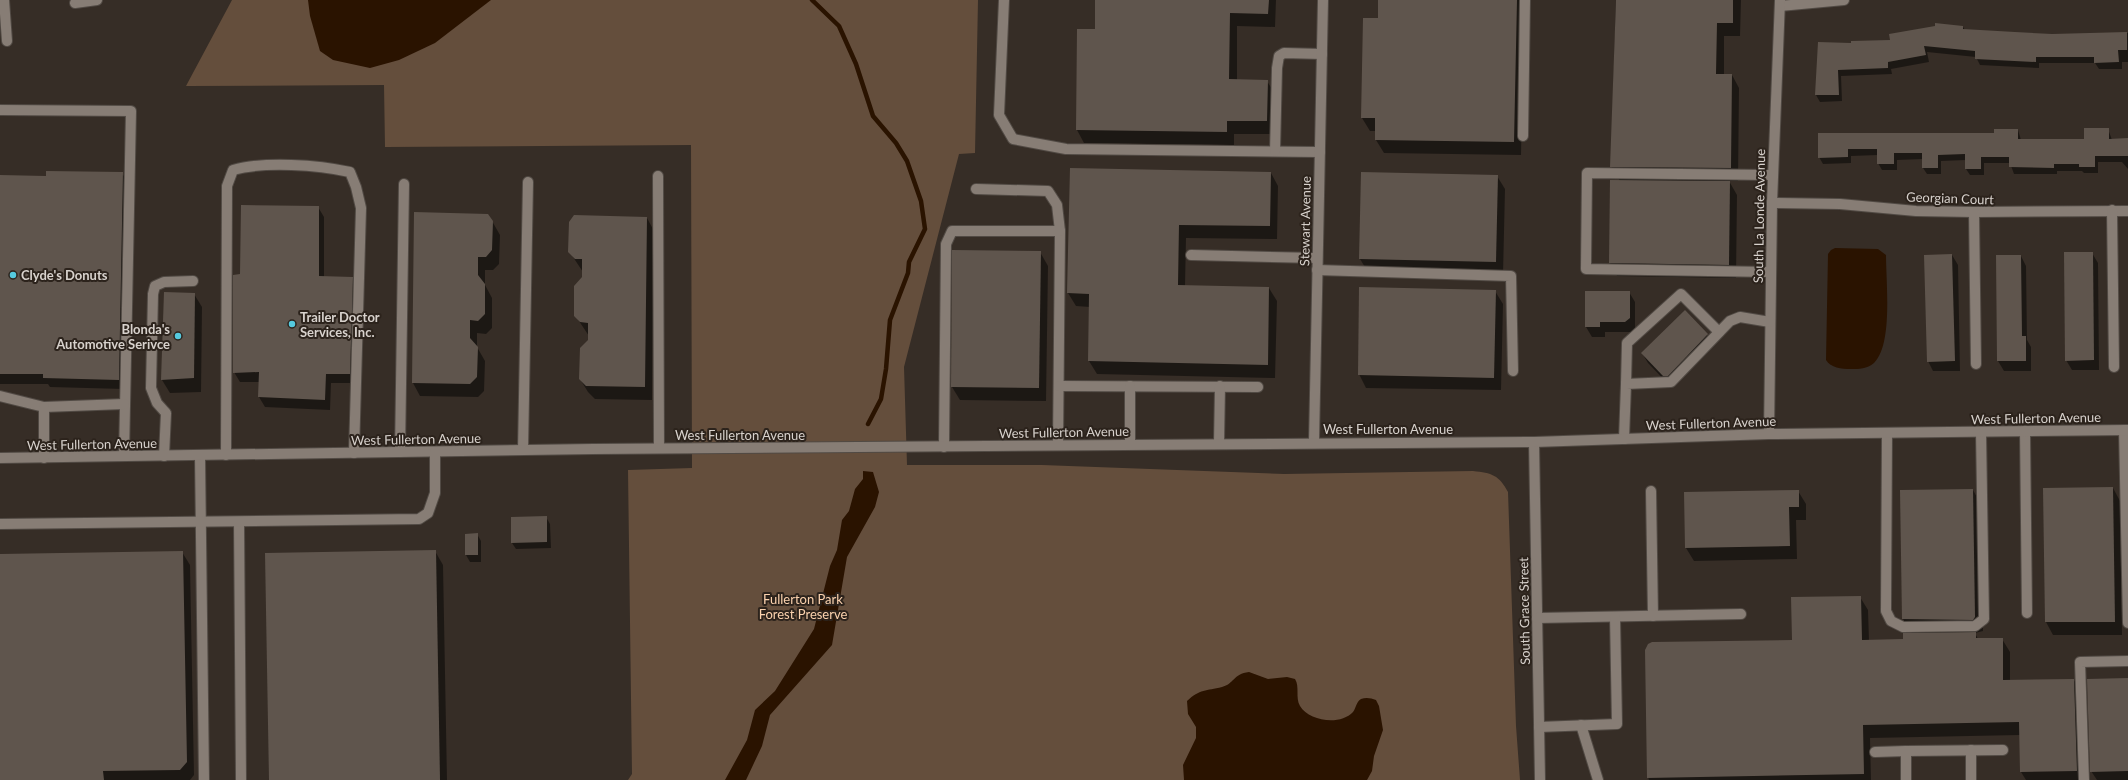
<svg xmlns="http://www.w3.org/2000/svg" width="2128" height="780" font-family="Lato,sans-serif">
  <rect width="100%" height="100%" fill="#362d26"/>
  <path fill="#644e3c" d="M232 0H978L975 153 959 154 904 367 907 465H1042L1284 474 1473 471C1492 473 1499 475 1508 492L1516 726 1520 780H628L632 774 628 470 692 468 691 145 385 147 384 85 186 86Z"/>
  <g fill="#2a1300">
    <polygon points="308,0 491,0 435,43 399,60 370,68 333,60 320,51 310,16"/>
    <path d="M1835 248 1878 249 1886 255C1886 282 1893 345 1874 363 1867 369 1859 369 1851 369 1841 369 1831 368 1826 360L1828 254 1831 250Z"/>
    <polygon points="863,471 873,472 879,492 875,507 847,557 832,645 770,715 762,746 746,780 725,780 747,740 755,710 775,691 814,629 830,566 837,550 842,520 849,511 855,489 863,479"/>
    <path d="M1249 672 1268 679 1287 677 1295 679C1300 687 1295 697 1300 706 1309 721 1340 726 1353 712 1356 708 1356 702 1361 699 1366 697 1371 698 1376 700L1379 706 1383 730 1374 756 1372 771 1367 780H1184L1183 765 1196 738V727L1188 714 1187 701C1200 689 1206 691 1222 687 1234 684 1233 674 1249 672Z"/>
  </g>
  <g fill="#0007">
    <polygon points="1096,0 1276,0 1275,27 1237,26 1237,80 1267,81 1275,94 1274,134 1234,134 1234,145 1084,143 1077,130 1078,30 1096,30"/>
    <polygon points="1379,0 1524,0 1521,155 1384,153 1376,140 1376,131 1370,131 1362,118 1379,19"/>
    <polygon points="1616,0 1741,0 1740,36 1724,36 1724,75 1732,75 1739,88 1738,181 1729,181 1737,195 1736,278 1617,276 1610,263 1620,181 1611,166"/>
    <polygon points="1963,27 1965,30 2052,35 2128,33 2128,62 2122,62 2122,69 2099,69 2095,63 2039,63 2039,68 1980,65 1976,57 1927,52 1929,62 1891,69 1892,74 1841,76 1842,101 1820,102 1816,95 1819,43 1852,44 1891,41"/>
    <polygon points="2108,129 2112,140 2128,140 2128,169 2122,162 2098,162 2098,173 2084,173 2082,171 2057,171 2057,174 2014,174 2010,163 1984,163 1984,175 1970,175 1966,169 1966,160 1941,161 1941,174 1927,174 1923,168 1923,159 1897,160 1897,170 1882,170 1878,163 1878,155 1851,156 1851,163 1823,164 1819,157 1819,134 1995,134 2018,130 2021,140 2085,140"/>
    <polygon points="1071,169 1271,173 1278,186 1277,239 1186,238 1185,286 1269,288 1277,301 1275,378 1097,374 1089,361 1090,307 1076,306 1068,293"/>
    <polygon points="122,173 128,183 124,389 50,387 48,384 0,384 0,176 47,177"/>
    <polygon points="1497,176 1505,189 1503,275 1368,272 1360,259"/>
    <polygon points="318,207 324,217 324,278 352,278 358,288 355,383 331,383 330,410 265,407 259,397 259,382 240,382 234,372 241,275"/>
    <polygon points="647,218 654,231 652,400 595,399 588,392 580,379 589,336 575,315 583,272 569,251"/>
    <polygon points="492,221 500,235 499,264 493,270 485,270 485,285 492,298 492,328 486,334 477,333 477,347 485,361 484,391 478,397 420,396 413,383"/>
    <polygon points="1040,252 1048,266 1046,401 960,400 952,387"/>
    <polygon points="2092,253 2098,263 2099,370 2072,370 2066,360"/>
    <polygon points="1952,255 1958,265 1960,371 1933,371 1928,361"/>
    <polygon points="2021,256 2026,266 2027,340 2031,347 2031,371 2004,371 1998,361"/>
    <polygon points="1495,291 1503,304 1501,390 1366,388 1359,374"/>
    <polygon points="1629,292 1635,302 1635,328 1631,332 1605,332 1605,337 1592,337 1586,327"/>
    <polygon points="194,294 202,307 201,392 170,393 162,380"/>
    <polygon points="1685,312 1707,335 1713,345 1670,386 1648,363 1642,353"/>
    <polygon points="2113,488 2120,501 2122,635 2053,635 2046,622 2044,489"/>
    <polygon points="1973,490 1980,503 1983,631 1975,633 1978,639 2002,639 2010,652 2010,681 2074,680 2081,693 2084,780 2026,780 2021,772 2020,735 1870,738 1871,780 1649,780 1648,777 1793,641 1860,597 1868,610 1869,641 1904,640 1912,634 1903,619 1901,491"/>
    <polygon points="1798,491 1806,504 1806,520 1796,520 1797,559 1694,561 1686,548"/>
    <polygon points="546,517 550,524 551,548 516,549 512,543"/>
    <polygon points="477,534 481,541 481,562 470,562 466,555 466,535"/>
    <polygon points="435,551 443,565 447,780 270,780"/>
    <polygon points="182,552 190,565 194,775 190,780 0,780 0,555"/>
    <polygon points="2128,679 2128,780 2097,780 2091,771"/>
  </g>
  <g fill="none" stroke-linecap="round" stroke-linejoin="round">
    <polyline stroke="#2a1300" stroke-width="4.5" points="812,0 839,26 856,64 873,116 896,143 907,161 921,201 925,229 909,262 908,273 890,320 886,369 881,399 868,424"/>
  </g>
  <g fill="#5f554d">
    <polygon points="1095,0 1269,0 1268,14 1230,13 1229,79 1268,80 1267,121 1227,121 1227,132 1076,130 1077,29 1095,29"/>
    <polygon points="1378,0 1517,0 1514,142 1375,140 1375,118 1361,118 1363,18 1378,18"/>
    <polygon points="1616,0 1733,0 1733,23 1717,23 1716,74 1732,74 1731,168 1610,167"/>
    <polygon points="1935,23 1963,26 1963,29 2015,32 2052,34 2127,32 2127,50 2118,50 2119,62 2094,63 2094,57 2036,57 2036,62 1975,59 1975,51 1924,46 1926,55 1888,62 1888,68 1838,70 1839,95 1815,95 1818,42 1851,43 1851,41 1890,40 1889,34 1935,26"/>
    <polygon points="2084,128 2109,128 2109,139 2128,138 2128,156 2095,156 2095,167 2079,167 2079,164 2054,164 2054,168 2009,167 2009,157 1981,157 1981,169 1965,169 1965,154 1938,155 1938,168 1922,168 1922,153 1894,153 1894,164 1877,164 1877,149 1848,149 1848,157 1818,158 1818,133 1994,133 1994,129 2018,129 2018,139 2084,139"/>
    <polygon points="1070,168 1271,172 1270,226 1179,225 1178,285 1269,287 1268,365 1088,361 1089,294 1067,293"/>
    <polygon points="46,171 123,172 119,380 43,378 43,374 0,374 0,175 46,176"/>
    <polygon points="1361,172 1498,175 1496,262 1359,259"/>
    <polygon points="1610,180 1730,181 1729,265 1609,263"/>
    <polygon points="241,205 319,206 319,276 353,277 350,374 326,374 325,400 258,397 259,372 233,373 233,275 240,274"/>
    <polygon points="414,212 488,214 493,221 492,250 486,257 478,257 478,275 485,284 485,314 478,321 470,320 470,338 478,347 477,377 470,384 412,383"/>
    <polygon points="574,215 647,217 645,387 586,386 579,379 580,348 588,340 588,323 580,322 574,316 574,286 582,277 582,259 575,259 568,252 569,222"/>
    <polygon points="952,250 1041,251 1039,388 951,387"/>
    <polygon points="2064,252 2093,252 2094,360 2065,361"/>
    <polygon points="1952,254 1955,361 1927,362 1924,255"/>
    <polygon points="1996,255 2021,255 2022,336 2026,336 2026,361 1997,361"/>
    <polygon points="1359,287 1496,290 1494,378 1358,375"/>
    <polygon points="1585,291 1630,291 1630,318 1625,322 1600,322 1600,327 1585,327"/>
    <polygon points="164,292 195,293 194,378 161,380"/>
    <polygon points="1685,310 1708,334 1668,376 1663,376 1641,353"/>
    <polygon points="2113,487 2115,622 2045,622 2043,488"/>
    <polygon points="1973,489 1975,617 1973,620 1902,619 1900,490"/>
    <polygon points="1799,490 1799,507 1789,507 1790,546 1685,548 1684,492"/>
    <polygon points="547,516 547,542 511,543 511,517"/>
    <polygon points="478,533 478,555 465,555 465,534"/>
    <polygon points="436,550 440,780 269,780 265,553"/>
    <polygon points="183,551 187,762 180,770 103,771 104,780 0,780 0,554"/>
    <polygon points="1861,596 1862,640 1903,639 1903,633 1976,632 1976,638 2003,638 2003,680 2074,679 2077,771 2020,772 2019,722 1863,725 1864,774 1647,778 1645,650 1648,644 1652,642 1792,640 1791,597"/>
    <polygon points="2128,678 2128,771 2090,772 2087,679"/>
  </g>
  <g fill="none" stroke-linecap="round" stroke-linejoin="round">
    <g stroke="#514a44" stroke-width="12">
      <g id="minor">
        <polyline points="4,0 7,41"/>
        <polyline points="1004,0 999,115 1013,139 1066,149 1320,152"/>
        <polyline points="75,3 97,0"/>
        <polyline points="1780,6 1844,0"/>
        <polyline points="0,110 131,111 124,456"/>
        <polyline points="1523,136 1525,0"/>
        <polyline points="1275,151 1277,68 1279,56 1284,53 1322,54"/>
        <polyline points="658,176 659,448"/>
        <polyline points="976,189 1048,191 1057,205 1060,231 1058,445"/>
        <polyline points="1772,203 1840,204 1916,211 1974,212 2128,211"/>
        <polyline points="2112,210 2114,367"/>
        <polyline points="1974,212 1976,364"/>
        <polyline points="1191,255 1317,258"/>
        <polyline points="1317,270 1511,276 1513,371"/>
        <polyline points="1771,272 1586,269 1587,173 1773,175"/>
        <polyline points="1626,384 1627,343 1681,294 1719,332"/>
        <polyline points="1059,386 1258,387"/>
        <polyline points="0,396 44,407 124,404"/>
        <polyline points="2124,430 2128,623"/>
        <polyline points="2025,431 2027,613"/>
        <polyline points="1887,433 1886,611 1891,621 1903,627 1975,626 1984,619 1981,432"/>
        <polyline points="1769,434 1772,203 1780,0"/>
        <polyline points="1624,439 1626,384 1671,382 1730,321 1740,317 1770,322"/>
        <polyline points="1314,442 1323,0"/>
        <polyline points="1534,442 1540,780"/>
        <polyline points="1219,443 1220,386"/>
        <polyline points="1130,444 1130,386"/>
        <polyline points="944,447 946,244 952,231 1060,231"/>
        <polyline points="523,450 528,182"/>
        <polyline points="400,452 404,184"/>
        <path d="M226 455 227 186 233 170C265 161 318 165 350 172L356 187 361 208 354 453"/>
        <polyline points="164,456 166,413 157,403 151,388 153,294 155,286 164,282 193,281"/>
        <polyline points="200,456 204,780"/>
        <polyline points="0,458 593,449 1534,442 1769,434 2128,430"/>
        <polyline points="44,458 44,407"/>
        <polyline points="1651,491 1653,616"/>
        <polyline points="239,522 241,780"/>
        <polyline points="0,524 419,519 428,513 435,493 435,452"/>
        <polyline points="1537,618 1741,614"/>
        <polyline points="1581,725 1598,780"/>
        <polyline points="1539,727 1617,724 1615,617"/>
        <polyline points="1971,750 1971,780"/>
        <polyline points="1906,751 2003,750"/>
        <polyline points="1875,752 1906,751 1906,780"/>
        <polyline points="2084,780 2080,662 2128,661"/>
      </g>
    </g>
    <use href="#minor" stroke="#877d75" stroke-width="10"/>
  </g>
  <g fill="#55cadf" stroke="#2c231c" stroke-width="1.5">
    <circle cx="13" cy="275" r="4"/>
    <circle cx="292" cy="324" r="4"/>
    <circle cx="178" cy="336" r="4"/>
  </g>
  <g text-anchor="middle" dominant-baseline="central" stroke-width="4" stroke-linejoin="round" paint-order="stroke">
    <g font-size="13" fill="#d8d2cd" stroke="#2c231c">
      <text transform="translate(1950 198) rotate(2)">Georgian Court</text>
      <text transform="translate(1759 216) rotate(-89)">South La Londe Avenue</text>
      <text transform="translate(1305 221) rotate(-89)">Stewart Avenue</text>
      <text transform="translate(2036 418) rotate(-1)">West Fullerton Avenue</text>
      <text transform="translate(1711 423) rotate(-2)">West Fullerton Avenue</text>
      <text x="1388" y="429">West Fullerton Avenue</text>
      <text transform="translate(1064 432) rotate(-1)">West Fullerton Avenue</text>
      <text x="740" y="435">West Fullerton Avenue</text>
      <text transform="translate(416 439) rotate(-1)">West Fullerton Avenue</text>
      <text transform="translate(92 444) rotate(-1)">West Fullerton Avenue</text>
      <text transform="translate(1524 611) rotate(-91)">South Grace Street</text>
    </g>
    <g font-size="13" font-weight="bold" fill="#d8d2cd" stroke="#2c231c" text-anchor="start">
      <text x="21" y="275">Clyde's Donuts</text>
      <text x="300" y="317">Trailer Doctor<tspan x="300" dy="15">Services, Inc.</tspan></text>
      <text x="170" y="329" text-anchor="end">Blonda's<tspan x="170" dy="15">Automotive Serivce</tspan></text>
    </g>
    <g font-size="13" fill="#fbd2ae" stroke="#2c231c">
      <text x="803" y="599">Fullerton Park<tspan x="803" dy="15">Forest Preserve</tspan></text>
    </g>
  </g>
</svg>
